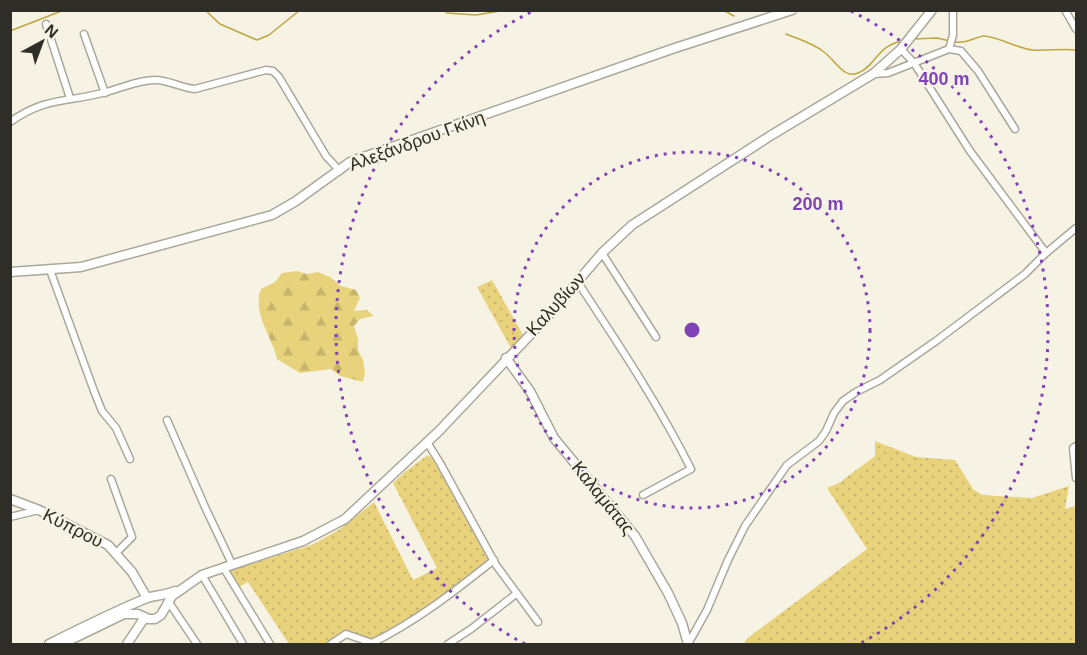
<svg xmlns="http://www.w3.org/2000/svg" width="1087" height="655" font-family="Arial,sans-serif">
  <defs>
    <pattern id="grass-dots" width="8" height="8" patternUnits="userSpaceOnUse" patternTransform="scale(1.5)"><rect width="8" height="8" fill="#e8d27c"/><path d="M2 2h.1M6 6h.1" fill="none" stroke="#c7b56b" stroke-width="1.8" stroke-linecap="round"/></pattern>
    <pattern id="forest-firs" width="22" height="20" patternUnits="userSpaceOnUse" patternTransform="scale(1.5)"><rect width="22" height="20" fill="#e8d27c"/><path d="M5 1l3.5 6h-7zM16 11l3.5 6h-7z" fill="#c7b56b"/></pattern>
  </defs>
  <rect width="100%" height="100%" fill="#f7f3e4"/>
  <g fill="url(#grass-dots)">
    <polygon points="492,280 523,335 511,348 477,287"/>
    <polygon points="875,441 916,457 955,460 973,489 982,495 1032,498 1069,486 1065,509 1076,506 1076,644 743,644 749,637 867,549 827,488 839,483 875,456"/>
    <polygon points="428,455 439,464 492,559 427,608 372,641 346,631 328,644 289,644 248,582 239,587 229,571 314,544 340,529 374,502 413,580 437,568 393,483 406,471"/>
  </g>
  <path fill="url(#forest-firs)" d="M297 271 307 274 318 272 330 277 341 286 356 290 360 298 354 311 367 310 374 316 360 319 354 326 358 339V350L363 360 365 373 363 382 340 376 331 369 300 373 277 359C272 336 252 314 261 289L275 282 282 273Z"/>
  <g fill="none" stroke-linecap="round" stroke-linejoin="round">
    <g stroke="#bea540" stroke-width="1.5">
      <polyline points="205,10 220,24 257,40 269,35 300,10"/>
      <polyline points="443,10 447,13 476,15 506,10"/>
      <polyline points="723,10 734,16"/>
      <polyline points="10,31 64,10"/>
      <path d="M786 34C799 39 813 43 824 52 832 58 837 67 845 72 849 75 853 75 858 73 875 67 877 45 903 41"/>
      <polyline points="913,39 937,38 950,41"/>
      <path d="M955 42C966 44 973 38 983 36 995 35 1018 49 1033 50 1048 51 1062 48 1076 50"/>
    </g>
    <g stroke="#aba79a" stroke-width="9">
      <g id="street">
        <polyline points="1065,10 1076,29"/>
        <polyline points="46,24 70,98"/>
        <polyline points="84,34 105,93"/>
        <polyline points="901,49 914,63 970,151 1046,253"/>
        <polyline points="949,49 953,35 953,10"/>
        <polyline points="874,74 888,73 949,49 961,51 978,71 1015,129"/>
        <path d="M10 122C47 96 67 103 106 92 122 88 138 80 155 80 169 80 181 88 195 89L266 70 273 71 279 77 326 156 340 171"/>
        <polyline points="602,253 656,337"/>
        <polyline points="50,270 94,391 102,411 116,428 130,459"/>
        <path d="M577 281C617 342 658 403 691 469L643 495"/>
        <polyline points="167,420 205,507 232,564"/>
        <polyline points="427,442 440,463 496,565 538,622"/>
        <polyline points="1076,478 1073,448 1076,446"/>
        <polyline points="111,479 132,537 116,553"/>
        <polyline points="10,517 39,510"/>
        <polyline points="223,567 270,644"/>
        <polyline points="202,575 243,644"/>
        <polyline points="168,601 197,644"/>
        <polyline points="331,644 346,634 372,643"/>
        <path d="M374 644 372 643C417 621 455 591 494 560"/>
        <polyline points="448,644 471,629 516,594"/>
        <polyline points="688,644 707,610 728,560 745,526 787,465 819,441 826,431 834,413 843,401 856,392 880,380 936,341 1025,274 1046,253 1076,228"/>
      </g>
    </g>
    <g stroke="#aba79a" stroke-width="11">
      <g id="secondary">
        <polyline points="10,272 81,267 272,215 296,201 350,162 358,159 672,49 792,10"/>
        <polyline points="506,358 530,391 554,438 635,536 668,593 682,623 688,644"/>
        <polyline points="10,499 39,510 108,545 132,572 147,598"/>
        <path d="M49 644C81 628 113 612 147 598 156 595 166 595 175 591"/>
        <polyline points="62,644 124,614 138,614 148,619 155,619 161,615 172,596 202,575 303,541 345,519 439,431 548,316 602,253 632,225 770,136 873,74 901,49 932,10"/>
        <polyline points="127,644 145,617"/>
      </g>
    </g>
    <use href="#street" stroke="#fff" stroke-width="6"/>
    <use href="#secondary" stroke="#fff" stroke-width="8"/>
  </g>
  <g fill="none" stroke="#8042b7" stroke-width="3" stroke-dasharray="3 6">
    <circle cx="692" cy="330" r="178"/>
    <path d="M525 644A356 356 0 0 1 533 11M851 11A356 356 0 0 1 859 644"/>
  </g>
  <g text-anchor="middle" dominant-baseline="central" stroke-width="4.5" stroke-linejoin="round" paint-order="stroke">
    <g font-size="18" fill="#2e2d27" stroke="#f7f3e4">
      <text transform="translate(417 141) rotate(-20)">Αλεξάνδρου Γκίνη</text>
      <text transform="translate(556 304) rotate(-48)">Καλυβίων</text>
      <text transform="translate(603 498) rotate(51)">Καλαμάτας</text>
      <text transform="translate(73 528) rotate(27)">Κύπρου</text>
    </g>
  </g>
  <circle cx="692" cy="330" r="9" fill="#8042b7" stroke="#f7f3e4" stroke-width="3"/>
  <g font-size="18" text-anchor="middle" font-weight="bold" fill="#8042b7" stroke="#f7f3e4" stroke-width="4.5" stroke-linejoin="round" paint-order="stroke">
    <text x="944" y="85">400 m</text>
    <text x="818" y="210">200 m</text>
  </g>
  <rect width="1087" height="655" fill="none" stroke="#2e2d27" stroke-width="24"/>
  <g transform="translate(42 42) rotate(41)" stroke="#f7f3e4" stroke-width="4.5" paint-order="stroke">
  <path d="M0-4.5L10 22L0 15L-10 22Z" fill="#2e2d27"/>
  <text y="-9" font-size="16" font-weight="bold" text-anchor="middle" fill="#2e2d27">N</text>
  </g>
</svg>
